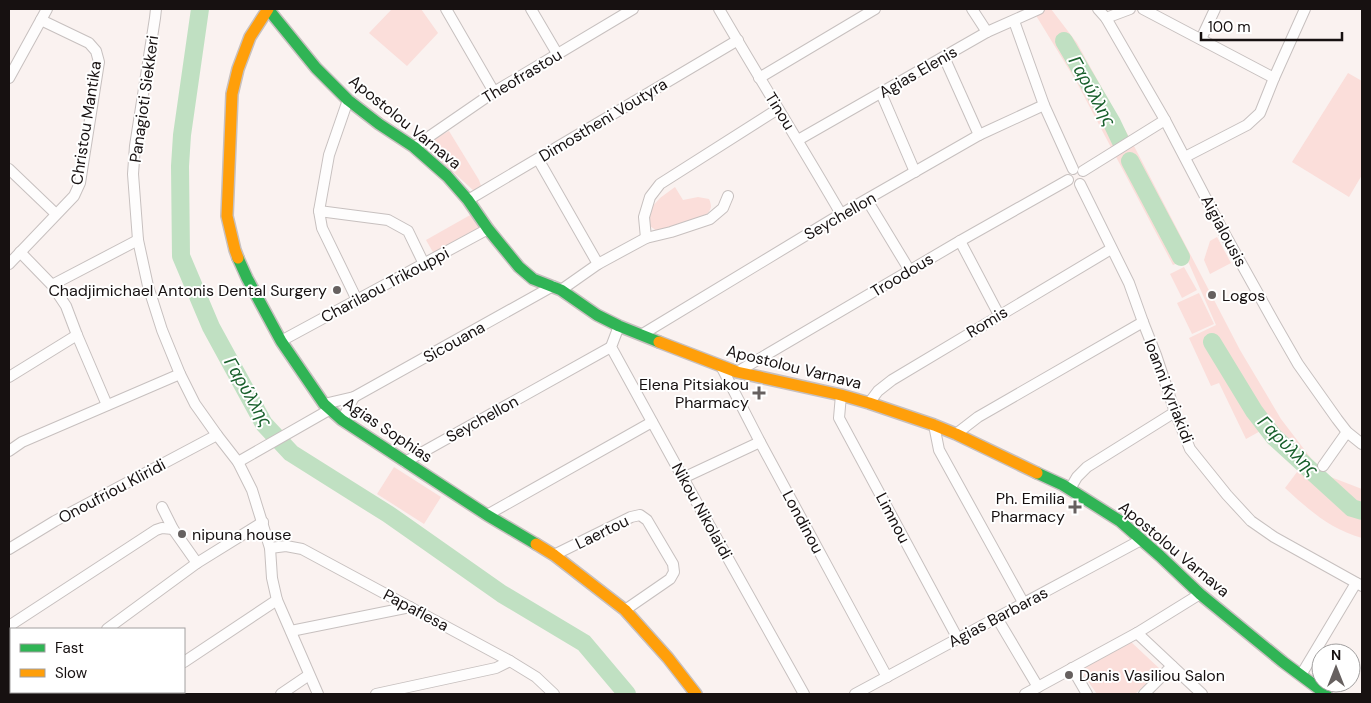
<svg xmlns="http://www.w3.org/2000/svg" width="1371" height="703" font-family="'DM Sans',sans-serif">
  <rect width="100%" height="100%" fill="#faf2f0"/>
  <g fill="#fbdeda">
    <polygon points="392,9 421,9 438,33 407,66 369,33"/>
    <path d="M1032 9H1051L1077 43 1134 146 1240 350 1281 419 1323 474 1362 489V538C1330 529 1309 510 1285 488L1300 468 1274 448 1264 429 1246 439 1219 383 1211 386 1189 338 1216 325 1187 259 1173 265 1076 81Z"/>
    <polygon points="1348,73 1362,81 1362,175 1349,197 1292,162"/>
    <polygon points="449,131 479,180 481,186 474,191 429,150 432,140"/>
    <path d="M675 187 683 200 698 197 709 199C710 201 711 204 711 207 708 223 670 228 657 231L647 224 651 208 660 198Z"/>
    <polygon points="472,214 480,224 479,230 434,254 426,240"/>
    <polygon points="1217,237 1231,263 1210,274 1204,260 1210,241"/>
    <polygon points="1184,267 1197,290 1182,298 1170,274"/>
    <polygon points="1199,293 1214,324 1192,334 1177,303"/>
    <polygon points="394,467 441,497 424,524 377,494"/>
    <polygon points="1130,641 1161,670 1135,694 1097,694 1078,667"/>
  </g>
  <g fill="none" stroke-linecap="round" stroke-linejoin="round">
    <g stroke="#c0e0c2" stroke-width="18">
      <polyline points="200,9 182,135 180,166 181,256 211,327 264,424 291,453 388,514 502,594 584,643 627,694"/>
      <polyline points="1064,41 1112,123 1121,142"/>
      <polyline points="1130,161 1181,257"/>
      <polyline points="1212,342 1254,411 1274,437 1352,508 1362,511"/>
    </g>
    <g stroke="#c7c0bf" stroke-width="12">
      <g id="street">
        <polyline points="156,9 155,18 135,146 133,174 138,240 148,286 162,330 180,374 195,404 217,435 238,462 252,490 270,548 272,578 277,600 318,694"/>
        <polyline points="446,9 494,92"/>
        <polyline points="531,9 558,55"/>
        <path d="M719 9C759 78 801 145 841 214"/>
        <polyline points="972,9 987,32"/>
        <polyline points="1098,9 1106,18 1165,120 1222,229 1275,324 1298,364 1337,419 1347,432 1362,444"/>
        <polyline points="1143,9 1274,78"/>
        <polyline points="1106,18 1130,9"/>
        <polyline points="1014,21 1044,105 1073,169"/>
        <polyline points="1201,39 1215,9"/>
        <polyline points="944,57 979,135"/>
        <polyline points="9,78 47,9"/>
        <polyline points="759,78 875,9"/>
        <polyline points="881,93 915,172"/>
        <polyline points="348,100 329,155 319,211 322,228 357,300"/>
        <polyline points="798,140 987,32 1039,9"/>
        <polyline points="414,147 494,92 633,9"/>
        <polyline points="1185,157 1247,125 1260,113 1274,78 1305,9"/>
        <polyline points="538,159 598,264"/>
        <polyline points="9,169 56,214"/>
        <polyline points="1083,171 1165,120"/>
        <polyline points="1080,184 1129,283 1143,322 1156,355 1175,412 1190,449 1227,495 1251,521 1274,537 1362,586"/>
        <polyline points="468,200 738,40"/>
        <polyline points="867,200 910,271"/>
        <polyline points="319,211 388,220 408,231 424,264"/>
        <polyline points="646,238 644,217 650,197 660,184 778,109"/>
        <polyline points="960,241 999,315"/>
        <polyline points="20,252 52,285 66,306 77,335 107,405"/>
        <polyline points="9,264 74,196 80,183 99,62 96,51 89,43 41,20"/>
        <polyline points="52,285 138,240"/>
        <polyline points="561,290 598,264 646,238 671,232 710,219 723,208 728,196"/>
        <polyline points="619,326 611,347 683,478 804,694"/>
        <polyline points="641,335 841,214 979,135 1044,105"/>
        <polyline points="281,341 488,229"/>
        <polyline points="721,366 760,442 887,677"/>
        <polyline points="737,372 960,241 1068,180"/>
        <polyline points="9,377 77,335"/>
        <polyline points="841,395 839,418 958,639"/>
        <polyline points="869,403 878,391 892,380 1111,249"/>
        <polyline points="324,404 354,397 553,286"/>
        <polyline points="342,420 354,397"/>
        <polyline points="934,425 939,450 1024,604"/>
        <polyline points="956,434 978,417 1143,322"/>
        <polyline points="9,451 22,442 180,374"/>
        <polyline points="238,462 329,410"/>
        <polyline points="405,462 611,347"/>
        <polyline points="1323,466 1347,432"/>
        <polyline points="683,478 760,442"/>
        <polyline points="1070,489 1077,477 1087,467 1175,412"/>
        <polyline points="162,507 173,529 197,563"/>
        <polyline points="487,515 652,422"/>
        <polyline points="270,548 286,546 302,549 510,661 536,677 554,694"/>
        <polyline points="9,549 55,521 217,435"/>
        <polyline points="554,555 631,517 640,515 647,520 673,564 674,572 670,579 625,610"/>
        <polyline points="997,618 1038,687"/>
        <polyline points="9,626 156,530 162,528 173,529"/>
        <polyline points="107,629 197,563 263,522"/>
        <polyline points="291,631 410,607"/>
        <polyline points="1137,633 1202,694"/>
        <polyline points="184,662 277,600"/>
        <polyline points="9,667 11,670"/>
        <polyline points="1072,668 1087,694"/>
        <polyline points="1301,675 1356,583"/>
        <polyline points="27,692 28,694"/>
        <polyline points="135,694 139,692"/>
        <polyline points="281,694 309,675"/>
        <polyline points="376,694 496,668 510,661"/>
        <polyline points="855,694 1141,540"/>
        <polyline points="1025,694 1137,633 1200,594"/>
        <polyline points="1144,694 1172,666"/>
      </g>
    </g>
    <g stroke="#c7c0bf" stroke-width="14">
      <g id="fast">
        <polyline points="268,9 316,68 348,100 379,124 414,147 447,176 468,200 488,229 519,267 533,279 561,290 597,315 619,326 659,342"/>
        <polyline points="238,258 247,278 281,341 324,404 342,420 487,515 536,544"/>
        <polyline points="1037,473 1063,485 1120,521 1160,556 1200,594 1283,662 1326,694"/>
      </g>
    </g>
    <g stroke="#c7c0bf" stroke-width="14">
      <g id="slow">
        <polyline points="238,258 235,250 227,216 232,94 238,69 250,37 268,9"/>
        <polyline points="659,342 737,372 841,395 869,403 934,425 956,434 1037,473"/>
        <polyline points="536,544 554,555 625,610 668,658 696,694"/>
      </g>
    </g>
    <use href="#street" stroke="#fefdfd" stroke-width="10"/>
    <use href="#fast" stroke="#30b455" stroke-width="11"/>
    <use href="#slow" stroke="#ff9f0a" stroke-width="11"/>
  </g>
  <g fill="#66605f" stroke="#fff" stroke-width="2">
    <circle cx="337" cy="290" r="5"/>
    <circle cx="1212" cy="295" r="5"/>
    <path d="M756.5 385.5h5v5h5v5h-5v5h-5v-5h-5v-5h5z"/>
    <path d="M1072.5 499.5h5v5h5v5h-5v5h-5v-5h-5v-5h5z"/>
    <circle cx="182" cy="534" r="5"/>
    <circle cx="1069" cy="675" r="5"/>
  </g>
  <g text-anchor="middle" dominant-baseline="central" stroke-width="4" stroke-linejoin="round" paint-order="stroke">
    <g font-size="16" fill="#171111" stroke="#fff">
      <text transform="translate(918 72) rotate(-30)">Agias Elenis</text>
      <text transform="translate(522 76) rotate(-31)">Theofrastou</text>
      <text transform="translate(144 99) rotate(-82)">Panagioti Siekkeri</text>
      <text transform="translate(780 111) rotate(58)">Tinou</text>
      <text transform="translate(603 120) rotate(-31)">Dimostheni Voutyra</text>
      <text transform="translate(405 122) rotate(39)">Apostolou Varnava</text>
      <text transform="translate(86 123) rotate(-81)">Christou Mantika</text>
      <text transform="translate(840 216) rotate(-30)">Seychellon</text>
      <text transform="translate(1224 231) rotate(62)">Aigialousis</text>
      <text transform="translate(902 275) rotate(-31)">Troodous</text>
      <text transform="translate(385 285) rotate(-28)">Charilaou Trikouppi</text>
      <text transform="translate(987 322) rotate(-31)">Romis</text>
      <text transform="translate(454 342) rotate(-29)">Sicouana</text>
      <text transform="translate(794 367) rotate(14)">Apostolou Varnava</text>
      <text transform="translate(1169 391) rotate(69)">Ioanni Kyriakidi</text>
      <text transform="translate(482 419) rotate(-29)">Seychellon</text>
      <text transform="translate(388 430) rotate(34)">Agias Sophias</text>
      <text transform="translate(112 491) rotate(-28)">Onoufriou Kliridi</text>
      <text transform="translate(702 511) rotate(61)">Nikou Nikolaidi</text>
      <text transform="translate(893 518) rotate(62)">Limnou</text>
      <text transform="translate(803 522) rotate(62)">Londinou</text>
      <text transform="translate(602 532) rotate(-26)">Laertou</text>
      <text transform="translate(1174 549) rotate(40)">Apostolou Varnava</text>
      <text transform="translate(416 610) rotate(28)">Papaflesa</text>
      <text transform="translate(998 617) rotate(-28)">Agias Barbaras</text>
    </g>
    <g font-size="16" fill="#171111" stroke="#fff" text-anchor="end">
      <text x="327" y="290">Chadjimichael Antonis Dental Surgery</text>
      <text x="1222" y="295" text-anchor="start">Logos</text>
      <text x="749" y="384">Elena Pitsiakou<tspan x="749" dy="18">Pharmacy</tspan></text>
      <text x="1065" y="498">Ph. Emilia<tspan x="1065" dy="18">Pharmacy</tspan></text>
      <text x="192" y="534" text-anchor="start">nipuna house</text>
      <text x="1079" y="675" text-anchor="start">Danis Vasiliou Salon</text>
    </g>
    <g font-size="18" font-style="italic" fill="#19602c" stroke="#fff">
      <text transform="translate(1092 91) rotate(61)">Γαρύλλης</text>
      <text transform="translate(248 392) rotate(60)">Γαρύλλης</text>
      <text transform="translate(1288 446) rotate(45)">Γαρύλλης</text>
    </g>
  </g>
  <rect width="1371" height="703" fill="none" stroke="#171111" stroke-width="20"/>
  <rect x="10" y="628" width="175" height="65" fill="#ffffff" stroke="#a2a0a0"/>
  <rect x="20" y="644" width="25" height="8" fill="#30b455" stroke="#a2a0a0"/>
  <text x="55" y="653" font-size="15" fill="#171111">Fast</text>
  <rect x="20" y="669" width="25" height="8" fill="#ff9f0a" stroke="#a2a0a0"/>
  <text x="55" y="678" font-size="15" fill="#171111">Slow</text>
  <g transform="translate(1336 668)"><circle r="24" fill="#ffffff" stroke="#a2a0a0"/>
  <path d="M0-4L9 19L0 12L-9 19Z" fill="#66605f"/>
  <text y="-8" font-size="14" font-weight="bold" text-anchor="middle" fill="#171111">N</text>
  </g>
  <path d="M1201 32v8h141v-8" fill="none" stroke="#171111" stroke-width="2.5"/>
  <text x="1208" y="32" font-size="15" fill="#171111" stroke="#ffffff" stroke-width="4" paint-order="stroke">100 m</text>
</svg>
